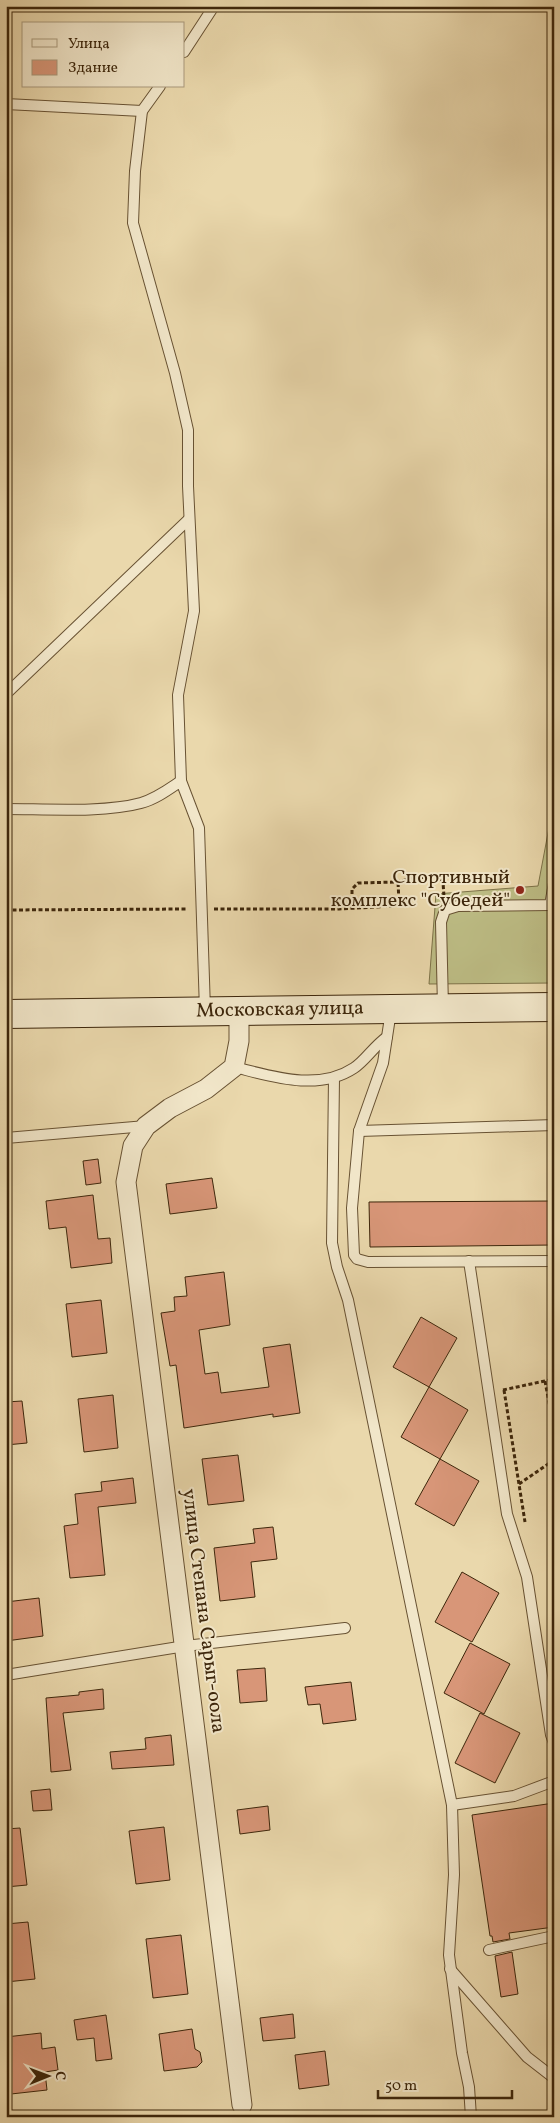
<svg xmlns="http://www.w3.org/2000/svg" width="560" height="2123" font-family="Vollkorn,serif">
  <rect width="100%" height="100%" fill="#ead8ac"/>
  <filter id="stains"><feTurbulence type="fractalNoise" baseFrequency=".004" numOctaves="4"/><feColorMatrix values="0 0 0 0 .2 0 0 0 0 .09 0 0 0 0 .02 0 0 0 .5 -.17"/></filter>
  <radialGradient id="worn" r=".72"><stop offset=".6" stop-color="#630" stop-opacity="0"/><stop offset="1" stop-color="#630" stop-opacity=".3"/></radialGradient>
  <polygon fill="#bdbd85" stroke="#7d7248" points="554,801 554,983 429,984 436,894 538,886"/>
  <g fill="#d89678" stroke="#3d260b">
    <polygon points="98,1159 101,1183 86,1185 83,1161"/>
    <polygon points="212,1178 217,1208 170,1214 166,1184"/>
    <polygon points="93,1195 98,1239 110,1238 112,1263 71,1268 66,1227 49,1229 46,1201"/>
    <polygon points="554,1201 554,1245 370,1247 369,1202"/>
    <polygon points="224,1272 230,1325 199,1330 205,1374 218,1372 221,1393 269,1387 263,1348 290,1344 300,1413 273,1417 273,1414 184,1428 176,1365 170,1366 161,1313 175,1311 174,1297 187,1296 185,1277"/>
    <polygon points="101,1300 107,1353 72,1357 66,1304"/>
    <polygon points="421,1317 457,1338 429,1387 393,1367"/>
    <polygon points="429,1387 468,1410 440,1459 479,1481 454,1526 415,1504 440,1459 401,1437"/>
    <polygon points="113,1395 118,1448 84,1452 78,1399"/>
    <polygon points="22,1401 27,1443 6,1445 6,1402"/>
    <polygon points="238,1455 244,1501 208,1505 202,1459"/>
    <polygon points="133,1478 136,1503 98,1507 105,1575 70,1578 64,1526 78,1524 75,1494 102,1491 101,1482"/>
    <polygon points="273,1527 277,1559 251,1562 255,1597 220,1601 214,1548 255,1543 253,1529"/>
    <polygon points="462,1572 499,1593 472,1642 435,1622"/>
    <polygon points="39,1598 43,1636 6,1641 6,1602"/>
    <polygon points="470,1643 510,1664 484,1714 444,1693"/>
    <polygon points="265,1668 267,1701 240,1703 237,1670"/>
    <polygon points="351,1682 356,1720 323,1724 320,1704 308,1705 305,1687"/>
    <polygon points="103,1689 104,1709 63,1713 71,1770 51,1772 46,1698 79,1695 79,1692"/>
    <polygon points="480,1713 520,1733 495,1783 455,1763"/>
    <polygon points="171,1735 174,1765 112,1769 110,1752 146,1749 145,1738"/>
    <polygon points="50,1789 52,1810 33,1811 31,1791"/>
    <polygon points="554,1803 554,1927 509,1933 510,1939 493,1942 492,1936 490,1936 472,1815"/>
    <polygon points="268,1806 270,1830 240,1834 237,1810"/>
    <polygon points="164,1827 170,1880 136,1884 129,1831"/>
    <polygon points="20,1828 27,1885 6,1887 6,1829"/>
    <polygon points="28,1922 35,1979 6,1982 6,1924"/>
    <polygon points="181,1935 188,1994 153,1998 146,1939"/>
    <polygon points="512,1952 518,1994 501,1997 495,1956"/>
    <polygon points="293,2014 295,2038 263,2041 260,2018"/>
    <polygon points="106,2015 112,2059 96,2061 94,2038 77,2040 74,2020"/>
    <polygon points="192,2029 195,2049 200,2052 202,2062 197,2067 164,2071 159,2034"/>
    <polygon points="41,2033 42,2049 55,2047 58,2070 45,2072 47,2090 11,2094 6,2037"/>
    <polygon points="325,2051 329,2085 299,2089 295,2055"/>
  </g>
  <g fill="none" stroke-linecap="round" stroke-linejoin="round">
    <g stroke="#685233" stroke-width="12">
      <g id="lane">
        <polyline points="184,52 214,6"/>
        <polyline points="160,86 142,111 135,171 133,223 175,373 188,430 188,486 194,611 178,695 181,781"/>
        <polyline points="6,104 142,111"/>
        <polyline points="6,694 189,519"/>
        <path d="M6 809C45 809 105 813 141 803 156 799 169 789 181 781L199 828 205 1010"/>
        <polyline points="443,1007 441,922 445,910 458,906 550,905 554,883"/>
        <polyline points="391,1011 383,1063 359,1131 352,1208 354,1255 357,1259 368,1262 554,1261"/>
        <path d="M234 1067C271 1076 318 1092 354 1068 365 1061 374 1046 387 1037"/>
        <polyline points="334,1078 332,1243 337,1267 348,1300 452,1805 454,1875 449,1955 462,2053 469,2087 471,2117"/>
        <polyline points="359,1131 554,1125"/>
        <polyline points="6,1138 146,1126"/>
        <polyline points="469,1261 507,1514 527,1577 551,1735 554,1743"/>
        <polyline points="6,1675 185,1646 345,1628"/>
        <polyline points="452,1805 514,1796 554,1781"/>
        <polyline points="489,1950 554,1936"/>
        <polyline points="450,1969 527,2057 554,2078"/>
      </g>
    </g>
    <g stroke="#685233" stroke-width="21">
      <polyline id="street" points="239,1010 239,1041 234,1067 206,1089 170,1108 146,1126 133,1146 126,1182 242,2105"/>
    </g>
    <g stroke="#3d260b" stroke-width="30">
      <polyline id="secondary" points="6,1014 554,1007"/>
    </g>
    <g stroke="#3d260b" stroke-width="3" stroke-dasharray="4 2.5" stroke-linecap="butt">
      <polyline points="352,907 352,889 358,883 398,882 412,878 437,877 443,882 444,897"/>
      <polyline points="214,909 339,909 394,906 399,902 398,882"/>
      <polyline points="6,910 188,909"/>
      <polyline points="545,1381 554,1430"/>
      <polyline points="503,1390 554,1379"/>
      <polyline points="504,1390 525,1522"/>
      <polyline points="519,1484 554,1460"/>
    </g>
    <use href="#lane" stroke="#f1e6c9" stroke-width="10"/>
    <use href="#street" stroke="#f1e6c9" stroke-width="19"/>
    <use href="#secondary" stroke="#f1e6c9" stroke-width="28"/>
  </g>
  <circle fill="#8f2418" stroke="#f1e6c9" stroke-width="2" cx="520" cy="890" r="5"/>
  <g text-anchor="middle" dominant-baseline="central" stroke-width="4" stroke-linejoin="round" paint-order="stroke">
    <g font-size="20" fill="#3d260b" stroke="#f1e6c9" text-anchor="end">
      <text x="510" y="878">Спортивный<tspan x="510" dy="23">комплекс "Субедей"</tspan></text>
    </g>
    <g font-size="20" fill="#3d260b" stroke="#f1e6c9">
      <text transform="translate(280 1010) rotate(-1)">Московская улица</text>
      <text transform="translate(203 1611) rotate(83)">улица Степана Сарыг-оола</text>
    </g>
  </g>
  <rect width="560" height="2123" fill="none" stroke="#ead8ac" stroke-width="25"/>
  <rect x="8" y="8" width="545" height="2108" fill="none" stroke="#3d260b" stroke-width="2.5"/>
  <rect x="12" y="12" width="535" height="2098" fill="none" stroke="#3d260b"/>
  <rect x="22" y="22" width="162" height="65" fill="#f1e6c9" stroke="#a9997d"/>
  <rect x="32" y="39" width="25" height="8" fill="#f1e6c9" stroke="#a9997d"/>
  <text x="68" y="48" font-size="15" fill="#3d260b">Улица</text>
  <rect x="32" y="60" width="25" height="15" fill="#d89678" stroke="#a9997d"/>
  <text x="68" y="72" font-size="15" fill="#3d260b">Здание</text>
  <g transform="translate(48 2076) rotate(89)" stroke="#f1e6c9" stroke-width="4" paint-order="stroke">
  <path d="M0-4L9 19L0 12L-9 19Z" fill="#3d260b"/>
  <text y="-8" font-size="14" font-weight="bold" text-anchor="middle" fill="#3d260b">С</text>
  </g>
  <path d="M378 2090v8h134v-8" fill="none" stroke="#3d260b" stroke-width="2.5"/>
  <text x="385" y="2090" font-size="15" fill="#3d260b" stroke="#f1e6c9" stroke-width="4" paint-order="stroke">50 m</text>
  <rect width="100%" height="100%" filter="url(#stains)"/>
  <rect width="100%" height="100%" fill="url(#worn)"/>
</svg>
